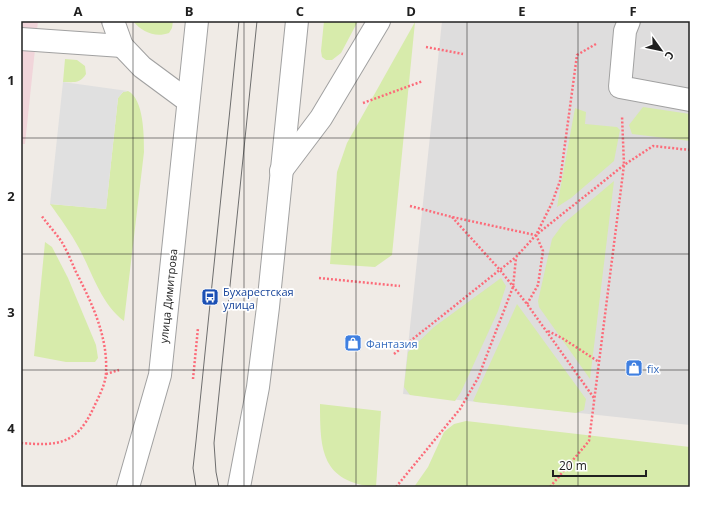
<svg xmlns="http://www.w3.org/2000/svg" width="711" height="508" font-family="'Open Sans',sans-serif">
  <rect width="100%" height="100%" fill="#f0ebe6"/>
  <polygon fill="#dedddd" points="442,21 690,21 690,425 403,394"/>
  <polygon fill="#f1d5da" points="21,21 38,21 25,144 21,144"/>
  <g fill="#d7ebab">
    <path d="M133 21H173L172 28 169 33C155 38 142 32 133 21Z"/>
    <polygon points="324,21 358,21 341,53 332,60 326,60 322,57 321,51"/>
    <polygon points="415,22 392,255 375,267 330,264 337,172 347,143"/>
    <path d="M65 59 77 60 85 66 86 74C80 84 73 82 63 82Z"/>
    <path d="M128 91C144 99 144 136 144 152L124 321C101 304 92 272 79 248 71 233 60 218 50 204L106 209 118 98 123 92Z"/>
    <polygon points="643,107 690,114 690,141 632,134 629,125"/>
    <polygon points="575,108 586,112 585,124 617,127 620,130 614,161 571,198 557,207"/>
    <polygon points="614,181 590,379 539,307 538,301 552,239 563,224"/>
    <polygon points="45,242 52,247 68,278 96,345 98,358 95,362 66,362 34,356"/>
    <polygon points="501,278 506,286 498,311 461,392 455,401 410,395 404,387 408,352 434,327"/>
    <polygon points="517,304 586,399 584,410 576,413 476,402 473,401"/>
    <path d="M320 404 381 411 376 487C321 482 320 450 320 404Z"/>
    <polygon points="466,421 690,447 690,487 414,487 428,467 444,432 454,424"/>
  </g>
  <polygon fill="#e0e0e0" points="63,82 128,91 123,92 118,98 106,209 50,204"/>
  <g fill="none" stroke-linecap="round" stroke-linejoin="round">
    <g stroke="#a1a1a1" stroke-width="24">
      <g id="minor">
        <polyline points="113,21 122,46 142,67 188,101"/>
        <polyline points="629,21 625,31 620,87 690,100"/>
        <polyline points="21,39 122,46"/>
        <polyline points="281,171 321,118 379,21"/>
        <polyline points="128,487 160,375 197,21"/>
        <polyline points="239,487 258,387 268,307 297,21"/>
      </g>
    </g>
    <g stroke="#fc6b79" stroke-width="2.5" stroke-dasharray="2 2" stroke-linecap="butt">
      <polyline points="426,47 463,54"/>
      <polyline points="363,103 423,81"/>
      <polyline points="410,206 452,217 535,235"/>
      <polyline points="452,217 500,270 527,304 594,398"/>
      <polyline points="537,233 552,203 560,181 577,55 596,44"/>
      <polyline points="319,278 400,286"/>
      <polyline points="527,304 538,285 543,251 536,235"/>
      <polyline points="548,331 562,338 599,362"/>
      <polyline points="394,354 516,257 536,235 624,165 653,146 690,150"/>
      <polyline points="106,374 119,370"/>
      <polyline points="193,379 198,328"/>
      <path d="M21 443C57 446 76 445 93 409 98 398 106 384 106 372 108 337 92 303 76 272 72 263 68 253 63 244 57 234 48 225 41 215"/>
      <polyline points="396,487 460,409 478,378 513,287 516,258"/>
      <polyline points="550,487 589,441 624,165 622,116"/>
    </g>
    <use href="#minor" stroke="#fff" stroke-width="22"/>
    <g stroke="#6e6e6e" stroke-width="1">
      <polyline points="196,487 193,468 196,441 239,21"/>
      <polyline points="219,487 216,472 214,443 257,21"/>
    </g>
  </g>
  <path fill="none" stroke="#202020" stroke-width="1" stroke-opacity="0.55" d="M133 21V487M244 21V487M356 21V487M467 21V487M578 21V487M21 138H690M21 254H690M21 370H690"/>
  <defs>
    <g id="bus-square" transform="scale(0.9)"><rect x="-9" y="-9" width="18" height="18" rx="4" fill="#1a4fb4" stroke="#fff"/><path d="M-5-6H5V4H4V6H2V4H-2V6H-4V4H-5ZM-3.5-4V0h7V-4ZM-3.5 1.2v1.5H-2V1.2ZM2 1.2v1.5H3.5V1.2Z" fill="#fff"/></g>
    <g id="shop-square" transform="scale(0.9)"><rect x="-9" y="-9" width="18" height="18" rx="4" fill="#3f7fe0" stroke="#fff"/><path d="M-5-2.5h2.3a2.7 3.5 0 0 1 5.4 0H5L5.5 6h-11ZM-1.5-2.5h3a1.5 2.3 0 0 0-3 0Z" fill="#fff"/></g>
  </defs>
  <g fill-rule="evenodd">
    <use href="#bus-square" x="210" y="297"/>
    <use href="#shop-square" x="353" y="343"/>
    <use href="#shop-square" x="634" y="368"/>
  </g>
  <g text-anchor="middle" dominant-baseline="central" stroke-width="3.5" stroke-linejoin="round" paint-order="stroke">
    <g font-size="11" fill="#164399" stroke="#fff" text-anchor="start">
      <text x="223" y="291">Бухарестская<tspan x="223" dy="13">улица</tspan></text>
    </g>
    <g font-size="11" fill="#202020" stroke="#fff">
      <text transform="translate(168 296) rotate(-84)">улица Димитрова</text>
    </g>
    <g font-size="11" fill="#366cbe" stroke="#fff" text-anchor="start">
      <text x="366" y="343">Фантазия</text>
      <text x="647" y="368">fix</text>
    </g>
  </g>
  <rect width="711" height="508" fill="none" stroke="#ffffff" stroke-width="44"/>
  <g transform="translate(661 50) rotate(123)" stroke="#ffffff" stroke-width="3" paint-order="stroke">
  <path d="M0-3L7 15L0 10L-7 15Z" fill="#202020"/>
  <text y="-6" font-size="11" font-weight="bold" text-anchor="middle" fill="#202020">С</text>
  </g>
  <path d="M553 470v6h93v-6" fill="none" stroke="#202020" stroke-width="2"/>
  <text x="559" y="470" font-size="12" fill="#202020" stroke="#ffffff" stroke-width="3" paint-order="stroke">20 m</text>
  <rect x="22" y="22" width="667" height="464" fill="none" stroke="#202020" stroke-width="1.5"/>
  <g font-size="13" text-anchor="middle" font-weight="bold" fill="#202020">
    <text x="78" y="16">A</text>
    <text x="189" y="16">B</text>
    <text x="300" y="16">C</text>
    <text x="411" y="16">D</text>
    <text x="522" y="16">E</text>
    <text x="633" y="16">F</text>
    <text x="11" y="85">1</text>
    <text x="11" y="201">2</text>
    <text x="11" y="317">3</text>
    <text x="11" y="433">4</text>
  </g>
</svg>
